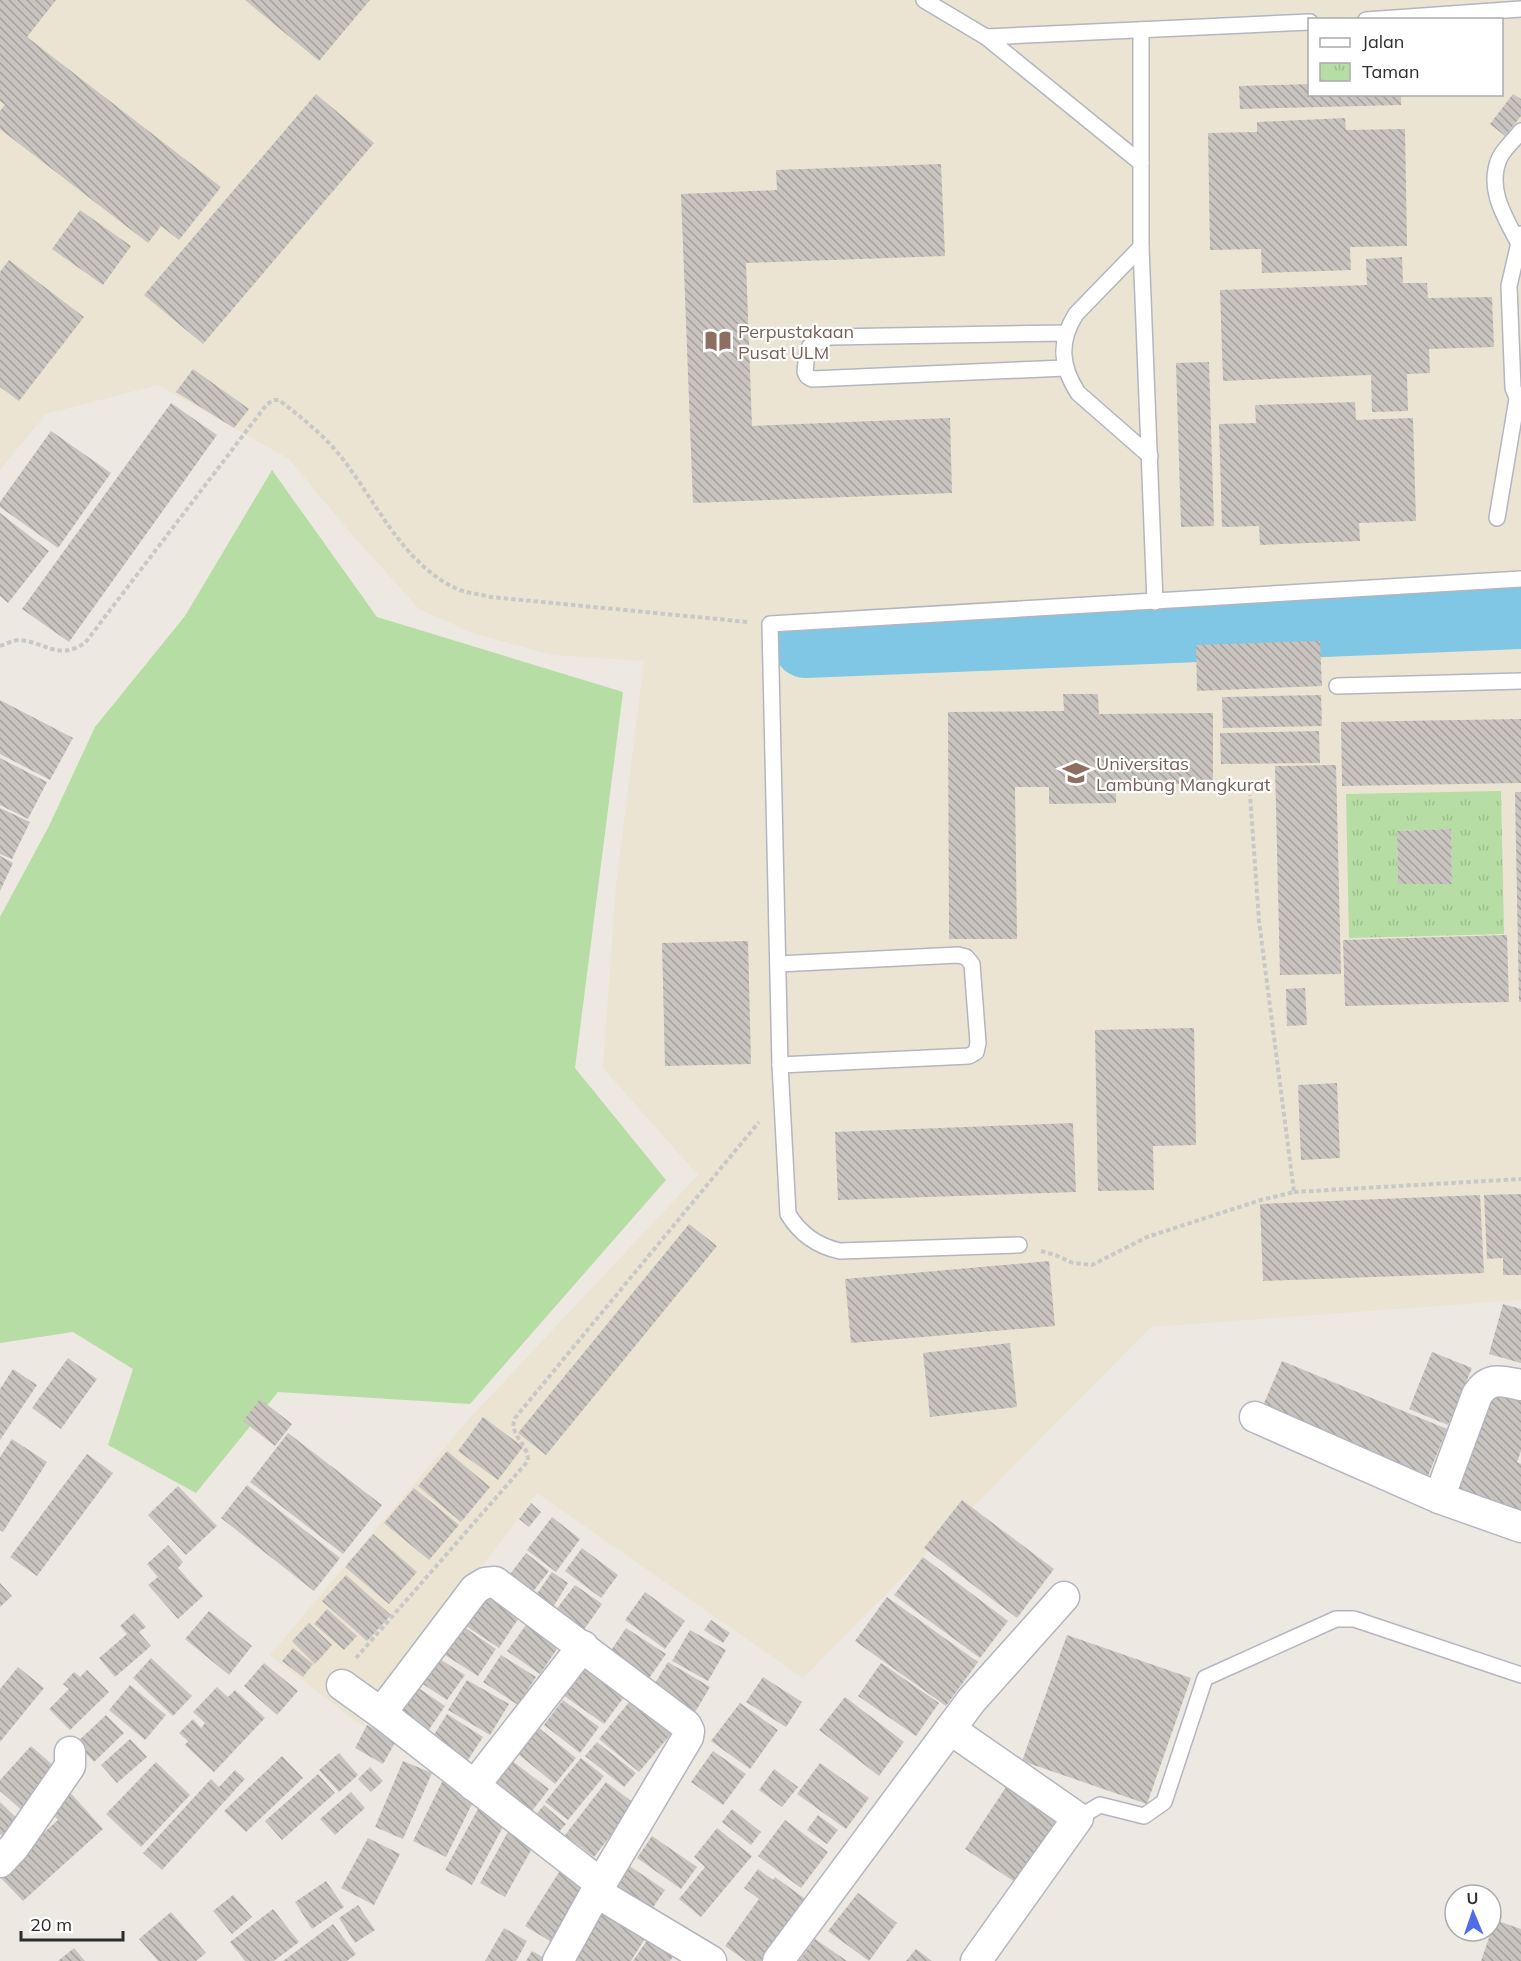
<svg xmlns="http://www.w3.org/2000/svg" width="1521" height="1961" font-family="Mulish,sans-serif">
  <defs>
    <pattern id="park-tufts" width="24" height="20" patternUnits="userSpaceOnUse" patternTransform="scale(1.5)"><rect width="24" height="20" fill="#b6dda3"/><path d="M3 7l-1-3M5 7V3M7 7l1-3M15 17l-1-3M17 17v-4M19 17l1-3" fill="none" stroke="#9dbe8d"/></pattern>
    <pattern id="building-back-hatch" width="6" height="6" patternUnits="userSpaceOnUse" patternTransform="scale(1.5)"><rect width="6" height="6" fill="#c9c4c0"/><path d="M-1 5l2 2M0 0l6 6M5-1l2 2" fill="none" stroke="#a4a09c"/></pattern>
  </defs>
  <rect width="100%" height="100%" fill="#ede8e1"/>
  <path fill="#ece4d2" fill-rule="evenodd" d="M0 0H1521V1300L1151 1327 803 1678 537 1493 362 1726 270 1655 469 1419 698 1175 603 1068 616 886 644 661 552 655 475 634 419 609 348 530 289 459 158 385 46 414 0 470ZM1310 20H1502V94H1310Z"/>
  <polygon fill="#b6dda3" points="272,470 377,617 623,692 575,1068 666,1180 470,1404 278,1392 196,1493 108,1445 133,1369 73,1332 0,1343 0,917 49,826 95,727 185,616"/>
  <path fill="url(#park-tufts)" fill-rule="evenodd" d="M1501 791 1504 934 1349 938 1346 794ZM1451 829 1452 883 1398 884 1397 831Z"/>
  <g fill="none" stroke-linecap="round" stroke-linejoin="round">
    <polyline stroke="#7fc7e4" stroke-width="62" points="805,647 1521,618"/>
  </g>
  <g fill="url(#building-back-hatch)">
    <polygon points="0,0 56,0 27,37 221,187 179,240 161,226 148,243 0,129 0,111 5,105 0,101"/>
    <polygon points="245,0 370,0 319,61"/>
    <polygon points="1310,84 1310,94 1401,94 1401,105 1240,109 1239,86"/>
    <polygon points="316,94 374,143 203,344 144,295"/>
    <polygon points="1513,94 1521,99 1521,116 1505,136 1490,124"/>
    <polygon points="1345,118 1346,130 1405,129 1407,246 1350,247 1351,270 1262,273 1261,249 1210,250 1208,133 1257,132 1257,122"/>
    <polygon points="941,164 945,256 746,263 752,426 950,418 952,493 693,503 681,194 777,190 776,170"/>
    <polygon points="80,210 131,246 103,285 52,249"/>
    <polygon points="1402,257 1403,283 1427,283 1428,298 1492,297 1494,347 1429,349 1430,373 1407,374 1408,411 1372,412 1371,375 1223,381 1220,290 1367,285 1366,259"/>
    <polygon points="9,260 84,317 19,401 0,387 0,272"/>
    <polygon points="1209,362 1214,526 1181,527 1176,363"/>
    <polygon points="193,369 249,409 234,428 176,392"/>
    <polygon points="1355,402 1356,420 1413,418 1416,521 1359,523 1360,541 1260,545 1259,526 1222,527 1219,424 1256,423 1255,405"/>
    <polygon points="171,403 217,435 69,642 22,609"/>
    <polygon points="51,431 111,473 58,548 0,507 0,502"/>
    <polygon points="0,513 49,551 8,603 0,596"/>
    <polygon points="1320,641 1322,686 1197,691 1196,645"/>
    <polygon points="1063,694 1098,694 1099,714 1213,713 1213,784 1116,784 1116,803 1049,804 1049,787 1015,787 1017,939 949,939 948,712 1064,711"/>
    <polygon points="1321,695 1322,726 1223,728 1222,697"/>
    <polygon points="0,700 73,738 50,780 0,754"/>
    <polygon points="1521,719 1521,783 1342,786 1341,722"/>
    <polygon points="1319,731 1320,763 1221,764 1220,733"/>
    <polygon points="0,758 47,782 28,819 0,805"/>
    <polygon points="1336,765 1341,974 1280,975 1275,766"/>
    <polygon points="1515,792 1521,792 1521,1002 1519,1002"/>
    <polygon points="0,808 30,822 12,859 0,854"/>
    <polygon points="1451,829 1452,884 1398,884 1397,831"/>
    <polygon points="0,856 13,863 0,891"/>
    <polygon points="1507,935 1509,1002 1345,1006 1343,940"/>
    <polygon points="748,941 751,1064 665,1066 662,943"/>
    <polygon points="1305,988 1307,1025 1287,1026 1286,989"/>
    <polygon points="1194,1028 1196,1145 1153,1146 1154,1190 1098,1191 1095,1030"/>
    <polygon points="1337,1083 1340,1158 1301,1160 1298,1085"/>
    <polygon points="1073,1123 1076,1192 838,1200 835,1132"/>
    <polygon points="1521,1194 1521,1275 1503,1275 1503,1258 1487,1259 1484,1195"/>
    <polygon points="1480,1195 1484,1273 1263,1281 1260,1204"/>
    <polygon points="689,1224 717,1246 546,1455 518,1433"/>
    <polygon points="1049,1261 1055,1326 851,1343 845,1279"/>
    <polygon points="1503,1304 1521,1309 1521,1363 1489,1354"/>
    <polygon points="1010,1343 1017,1407 930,1417 923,1353"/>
    <polygon points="1432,1352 1472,1368 1448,1425 1409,1409"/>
    <polygon points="68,1358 97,1379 61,1429 32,1408"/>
    <polygon points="1282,1361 1447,1429 1428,1476 1262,1408"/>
    <polygon points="13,1369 37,1385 0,1440 0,1389"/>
    <polygon points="1493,1387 1521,1396 1521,1451 1517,1462 1521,1464 1521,1523 1454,1501"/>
    <polygon points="260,1399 292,1424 275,1446 243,1421"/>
    <polygon points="483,1417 523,1447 498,1480 458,1451"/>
    <polygon points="288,1433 382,1505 343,1554 250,1482"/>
    <polygon points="12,1439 47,1462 3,1532 0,1530 0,1457"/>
    <polygon points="447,1451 490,1487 461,1522 418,1486"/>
    <polygon points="87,1454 113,1473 37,1576 10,1557"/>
    <polygon points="247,1485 340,1558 314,1591 221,1518"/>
    <polygon points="178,1486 217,1526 186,1555 148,1515"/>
    <polygon points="414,1488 459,1525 429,1560 384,1523"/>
    <polygon points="962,1500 1054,1569 1017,1618 924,1548"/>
    <polygon points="531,1503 541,1512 529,1527 519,1519"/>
    <polygon points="552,1517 580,1539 556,1572 527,1550"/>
    <polygon points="373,1534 417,1572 389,1604 345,1567"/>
    <polygon points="168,1545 183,1562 178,1568 203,1596 178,1619 148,1585 158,1577 147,1564"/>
    <polygon points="582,1548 618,1575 601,1598 565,1571"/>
    <polygon points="526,1553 549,1571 531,1594 508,1577"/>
    <polygon points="923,1557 1008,1621 980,1658 894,1595"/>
    <polygon points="552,1572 568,1583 550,1612 532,1601"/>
    <polygon points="346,1575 391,1615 367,1641 322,1601"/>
    <polygon points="0,1583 12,1596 0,1607"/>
    <polygon points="575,1585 602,1604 583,1631 555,1611"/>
    <polygon points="490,1592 522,1613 499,1648 466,1626"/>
    <polygon points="645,1592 685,1621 665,1649 625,1620"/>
    <polygon points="887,1597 978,1662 946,1706 855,1641"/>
    <polygon points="327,1609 357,1636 344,1650 314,1624"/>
    <polygon points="209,1611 252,1646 229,1675 185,1639"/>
    <polygon points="134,1613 146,1627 139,1632 151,1646 115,1677 99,1658 127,1634 120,1626"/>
    <polygon points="711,1620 730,1633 723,1643 704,1630"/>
    <polygon points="529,1621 561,1643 540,1674 507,1651"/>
    <polygon points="309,1623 332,1645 315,1664 292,1641"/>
    <polygon points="464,1627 496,1649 478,1676 445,1655"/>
    <polygon points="626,1628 666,1654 647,1681 608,1655"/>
    <polygon points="690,1630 726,1650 708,1681 672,1661"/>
    <polygon points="1067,1635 1191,1678 1147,1804 1022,1761"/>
    <polygon points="293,1648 313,1664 303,1677 282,1661"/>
    <polygon points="501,1655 536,1677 518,1705 483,1682"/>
    <polygon points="151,1658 192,1696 173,1716 133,1678"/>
    <polygon points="438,1658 465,1675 447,1700 421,1683"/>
    <polygon points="668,1662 710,1687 694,1714 652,1688"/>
    <polygon points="264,1663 298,1691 277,1715 244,1686"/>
    <polygon points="881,1663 939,1703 916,1736 858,1696"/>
    <polygon points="18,1667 44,1688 0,1742 0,1689"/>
    <polygon points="583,1668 624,1697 604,1724 563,1695"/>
    <polygon points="87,1670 109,1692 70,1730 49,1709 69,1689 63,1684 74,1672 80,1677"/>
    <polygon points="763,1677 802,1702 786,1727 746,1702"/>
    <polygon points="467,1680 509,1704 490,1735 448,1710"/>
    <polygon points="130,1685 166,1715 145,1740 109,1710"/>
    <polygon points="217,1687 228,1697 235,1690 265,1718 214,1772 185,1745 188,1741 179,1733 193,1719 201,1728 205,1723 193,1712"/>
    <polygon points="417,1687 445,1706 426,1734 398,1716"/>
    <polygon points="845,1697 904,1742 879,1776 819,1730"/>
    <polygon points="563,1700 599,1727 580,1753 544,1725"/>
    <polygon points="630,1701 671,1734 639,1772 599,1739"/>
    <polygon points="740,1703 778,1730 750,1769 711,1741"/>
    <polygon points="447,1714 483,1737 464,1766 429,1743"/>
    <polygon points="106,1715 124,1733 94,1762 76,1743"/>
    <polygon points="367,1725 396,1741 383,1764 355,1748"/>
    <polygon points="539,1728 576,1758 555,1784 518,1754"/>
    <polygon points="130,1739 147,1757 117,1783 101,1765"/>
    <polygon points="597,1742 636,1773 624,1787 585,1756"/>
    <polygon points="31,1746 63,1774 26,1814 0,1791 0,1780"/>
    <polygon points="713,1751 746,1774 723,1805 691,1782"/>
    <polygon points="339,1753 358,1775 339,1792 319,1770"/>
    <polygon points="282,1756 303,1778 246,1832 224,1811"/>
    <polygon points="581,1758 604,1776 568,1820 545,1802"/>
    <polygon points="511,1760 549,1789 529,1815 491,1786"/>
    <polygon points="403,1761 432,1773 403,1839 375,1827"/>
    <polygon points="156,1762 190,1795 141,1847 106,1814"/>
    <polygon points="820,1763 869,1798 846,1829 797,1794"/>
    <polygon points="370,1767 383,1781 371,1792 358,1779"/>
    <polygon points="774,1769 798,1787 782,1807 759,1790"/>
    <polygon points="235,1770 245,1779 162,1870 143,1853 211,1779 219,1787"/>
    <polygon points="318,1774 335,1793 282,1840 265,1821"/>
    <polygon points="1012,1778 1068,1815 1021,1886 965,1849"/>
    <polygon points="442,1782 475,1798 446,1857 413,1841"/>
    <polygon points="606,1782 635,1804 594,1857 565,1835"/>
    <polygon points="66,1788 103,1829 23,1901 0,1877 0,1872 58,1820 46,1806"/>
    <polygon points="351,1792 365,1808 335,1835 320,1819"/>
    <polygon points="0,1802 26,1827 9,1843 0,1834"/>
    <polygon points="544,1805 566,1824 554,1837 532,1819"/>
    <polygon points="478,1809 505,1823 472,1885 445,1870"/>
    <polygon points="732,1809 761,1832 751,1845 722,1822"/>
    <polygon points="818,1815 838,1830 827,1844 807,1830"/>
    <polygon points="785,1820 828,1852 801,1888 758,1856"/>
    <polygon points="510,1828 535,1843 505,1897 480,1883"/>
    <polygon points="717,1828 752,1856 701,1917 679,1899 705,1867 694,1857"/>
    <polygon points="652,1836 697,1867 681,1889 637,1858"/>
    <polygon points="368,1838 400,1854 374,1905 341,1888"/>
    <polygon points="622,1861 665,1890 647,1916 603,1888"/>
    <polygon points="561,1869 589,1886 553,1943 525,1926"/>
    <polygon points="758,1869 773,1880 775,1877 808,1901 764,1961 746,1961 725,1946 759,1899 744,1888"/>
    <polygon points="326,1881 344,1907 312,1929 295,1902"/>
    <polygon points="858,1893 897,1923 869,1961 828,1931"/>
    <polygon points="233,1895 252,1917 232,1934 213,1911"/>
    <polygon points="604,1903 649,1932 631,1961 577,1961 571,1957"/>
    <polygon points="358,1905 375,1930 355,1943 339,1918"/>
    <polygon points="273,1909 299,1942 274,1961 245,1961 230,1942"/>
    <polygon points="171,1912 206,1953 196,1961 158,1961 139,1939"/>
    <polygon points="1495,1920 1521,1929 1521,1961 1481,1961"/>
    <polygon points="333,1924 356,1954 347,1961 283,1961"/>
    <polygon points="504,1928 527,1941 516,1961 485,1961"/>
    <polygon points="652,1933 678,1949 670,1961 633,1961"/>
    <polygon points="815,1939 847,1961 799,1961"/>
    <polygon points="74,1948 85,1961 58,1961"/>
    <polygon points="916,1949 932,1961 906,1961"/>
    <polygon points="532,1951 550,1961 526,1961"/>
  </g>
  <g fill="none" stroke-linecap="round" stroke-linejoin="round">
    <g stroke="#b4b6bf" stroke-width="18">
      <g id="service">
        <polyline points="924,0 986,37 1141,163"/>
        <polyline points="1366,20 1521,9"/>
        <polyline points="1141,30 1141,247 1155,602"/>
        <polyline points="986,37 1310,22"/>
        <polyline points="1521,234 1509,286 1513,388 1521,407"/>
        <path d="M1518 242C1504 216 1486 187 1500 157 1505 148 1515 139 1521 131"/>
        <path d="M1141 247 1076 314C1058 342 1061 367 1078 393L1150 456"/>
        <polyline points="1065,368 812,379 807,376 805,372 807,352 810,346 829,337 1066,333"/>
        <polyline points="1497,518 1517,399"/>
        <polyline points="1337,686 1521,681"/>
        <polyline points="778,964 958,955 966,957 972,964 978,1043 976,1052 969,1056 780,1065"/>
        <path d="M1019 1245 840 1251C817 1246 800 1234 788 1214L780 1065 770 624 1521 579"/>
        <polyline points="1078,1818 1100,1805 1144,1816 1164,1802 1205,1678 1336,1619 1354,1619 1521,1675"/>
      </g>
    </g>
    <g stroke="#b4b6bf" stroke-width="33">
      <g id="minor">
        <polyline points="1255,1417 1439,1498 1521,1527"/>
        <path d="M1439 1498 1477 1395C1489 1376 1502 1381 1521 1385"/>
        <polyline points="342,1685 381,1713 601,1884"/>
        <polyline points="381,1713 475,1589 485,1583 495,1582 686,1725 689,1731 688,1737 596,1892"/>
        <polyline points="950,1729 1078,1818 976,1961"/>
        <polyline points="474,1786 583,1646"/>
        <polyline points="0,1862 14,1847 70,1766 70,1752"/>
        <polyline points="558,1961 596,1892 711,1961"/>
        <polyline points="778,1961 971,1701 1064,1597"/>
      </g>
    </g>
    <g stroke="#c8c8c8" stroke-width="4" stroke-dasharray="4.5 3" stroke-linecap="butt">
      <path d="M0 646C6 644 13 640 19 640 46 642 57 661 85 643L267 404 274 400H279C302 418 324 435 342 458 377 503 402 562 455 588 466 593 479 594 491 597L748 622"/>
      <polyline points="1294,1192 1521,1179"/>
      <polyline points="1041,1251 1055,1255 1073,1263 1092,1265 1147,1237 1261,1200 1294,1192 1259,921 1250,795"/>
      <path d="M356 1658 528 1461C528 1442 508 1435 515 1418L759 1122"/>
    </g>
    <use href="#service" stroke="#fff" stroke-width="15"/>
    <use href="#minor" stroke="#fff" stroke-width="30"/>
  </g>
  <defs>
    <g id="library-bare" transform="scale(2.07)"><path d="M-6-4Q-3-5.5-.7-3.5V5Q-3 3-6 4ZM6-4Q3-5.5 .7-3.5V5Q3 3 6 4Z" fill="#8d6e63" stroke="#fff" stroke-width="2.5" paint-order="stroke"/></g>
    <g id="university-bare" transform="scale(2.07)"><path d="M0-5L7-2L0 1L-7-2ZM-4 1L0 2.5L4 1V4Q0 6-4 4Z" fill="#8d6e63" stroke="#fff" stroke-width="2.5" paint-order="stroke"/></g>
  </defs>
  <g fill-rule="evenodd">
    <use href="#library-bare" x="718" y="341"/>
    <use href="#university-bare" x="1076" y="773"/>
  </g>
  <g text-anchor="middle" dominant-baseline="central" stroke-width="4.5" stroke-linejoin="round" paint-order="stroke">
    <g font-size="18" fill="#785e54" stroke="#fff" text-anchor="start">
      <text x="738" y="331">Perpustakaan<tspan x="738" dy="21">Pusat ULM</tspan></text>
      <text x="1096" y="763">Universitas<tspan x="1096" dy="21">Lambung Mangkurat</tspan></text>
    </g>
  </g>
  <rect x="1308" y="18" width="195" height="78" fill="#ffffff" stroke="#ababab" stroke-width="1.5"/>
  <rect x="1320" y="38" width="30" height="9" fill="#ffffff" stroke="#ababab" stroke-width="1.5"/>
  <text x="1362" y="48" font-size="18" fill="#2d2d2d">Jalan</text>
  <rect x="1320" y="63" width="30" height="18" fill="url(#park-tufts)" stroke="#ababab" stroke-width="1.5"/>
  <text x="1362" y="78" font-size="18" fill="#2d2d2d">Taman</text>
  <g transform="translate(1473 1913) rotate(358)"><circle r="28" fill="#ffffff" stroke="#ababab" stroke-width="1.5"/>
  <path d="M0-4.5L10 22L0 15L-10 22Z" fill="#516ce9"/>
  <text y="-9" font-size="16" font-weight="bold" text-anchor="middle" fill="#2d2d2d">U</text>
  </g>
  <path d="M21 1931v9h102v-9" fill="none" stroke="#2d2d2d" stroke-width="3"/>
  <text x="30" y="1931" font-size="18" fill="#2d2d2d" stroke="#ffffff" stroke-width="4.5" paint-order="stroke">20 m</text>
</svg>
